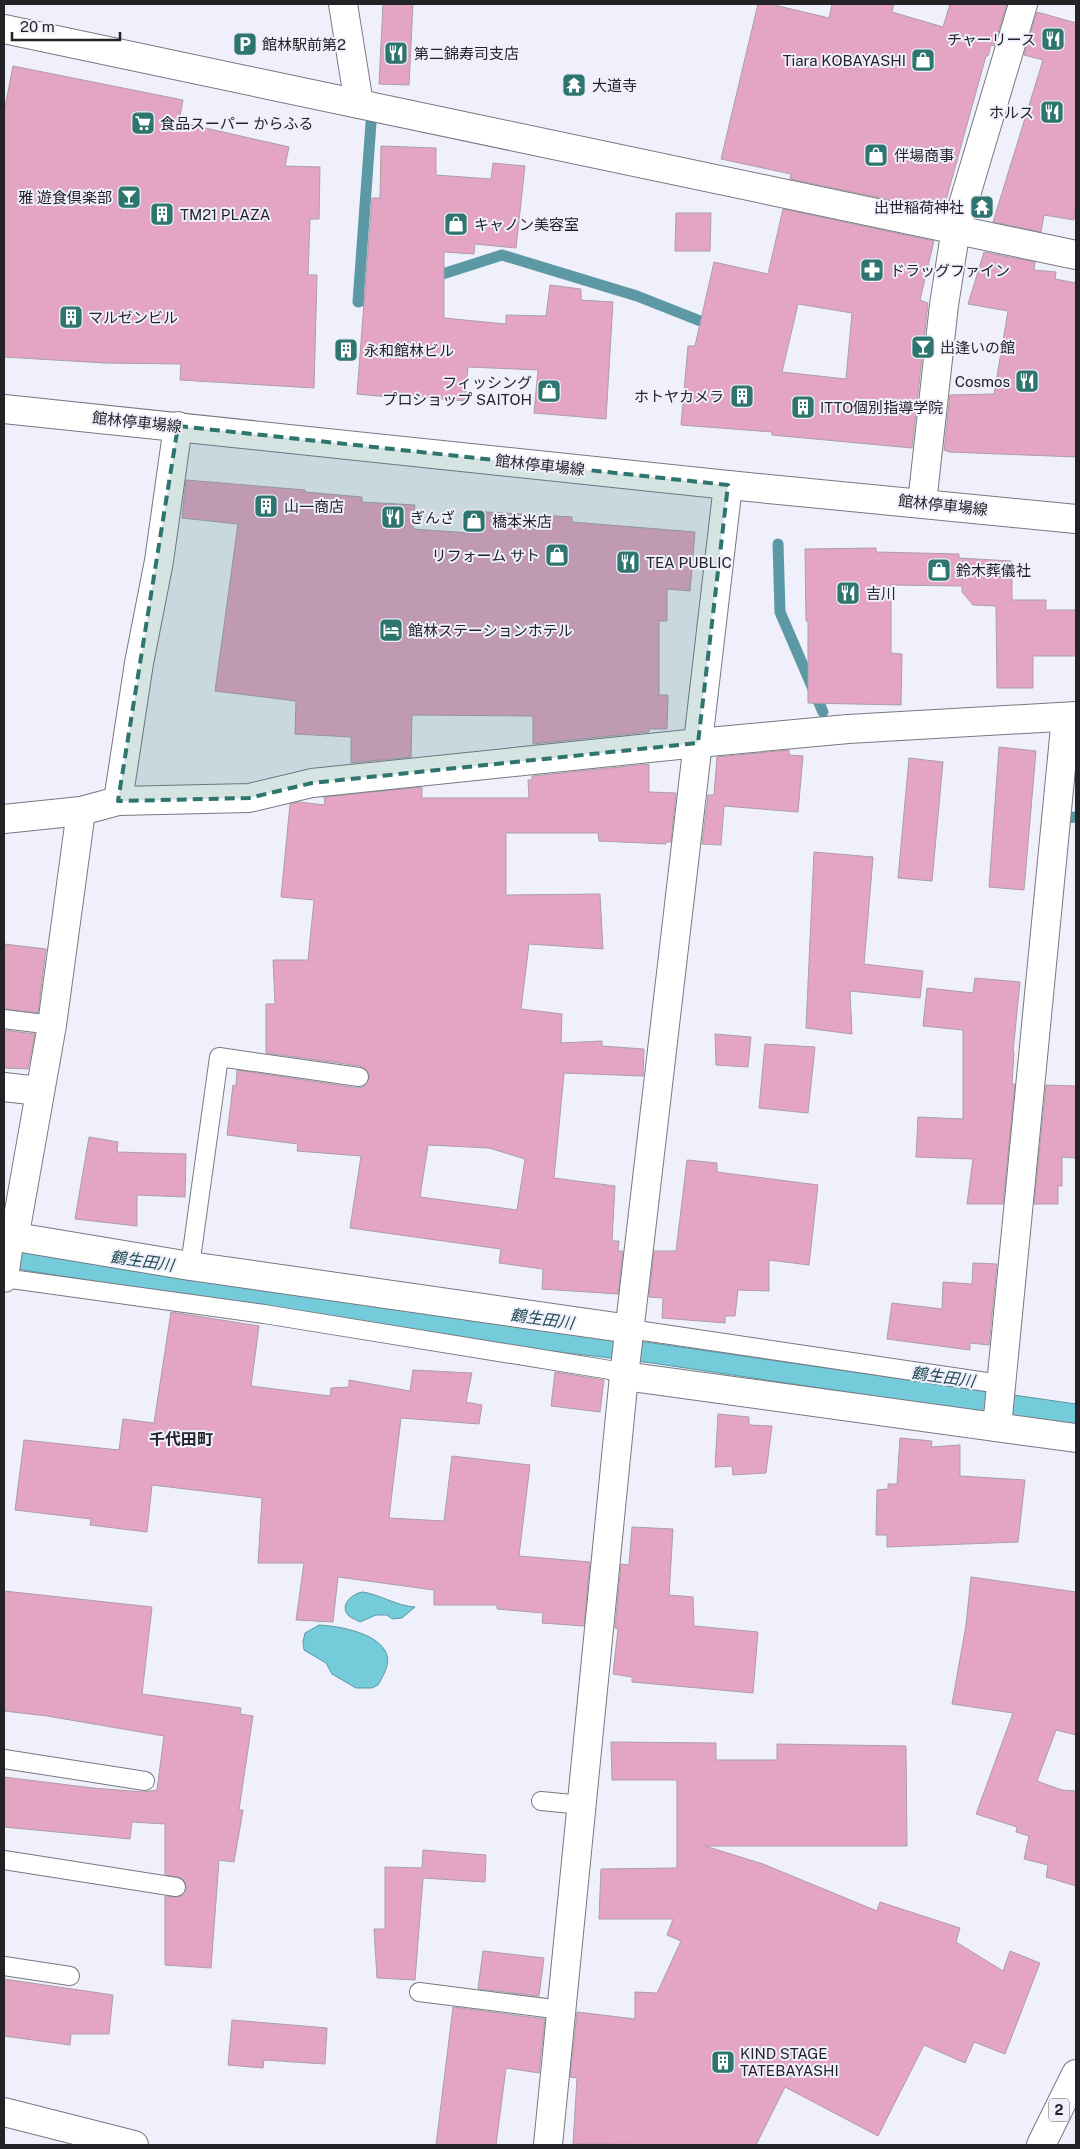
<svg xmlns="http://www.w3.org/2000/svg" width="1080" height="2149" font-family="'Public Sans','Noto Sans JP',sans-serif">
  <rect width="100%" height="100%" fill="#f0f0fc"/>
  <g fill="#74cbd9" stroke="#5c99a4">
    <polygon points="4,1248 512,1326 652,1343 1076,1404 1076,1426 652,1363 509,1346 4,1267"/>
    <path d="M363 1592C381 1595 397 1606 415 1607L402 1618 392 1619 387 1615H376L360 1622C357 1620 351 1618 349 1616 338 1605 353 1593 363 1592Z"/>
    <path d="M319 1625C339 1626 380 1633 387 1655 390 1665 383 1676 378 1685L372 1688H356L332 1674 326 1663 304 1650 303 1642 305 1633Z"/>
  </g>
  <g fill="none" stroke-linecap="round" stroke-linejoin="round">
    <g stroke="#5c99a4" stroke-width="11">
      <polyline points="371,123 358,302 379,295"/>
      <polyline points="430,278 502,255 637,296 713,326"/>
      <polyline points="778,544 780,612 823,712"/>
      <polyline points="1066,818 1076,817"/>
    </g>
  </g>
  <g fill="#e4a4c4" stroke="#ab9fa5" fill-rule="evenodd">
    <polygon points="383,4 413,4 409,85 379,84"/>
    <polygon points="758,4 770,4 829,18 832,4 894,4 892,12 943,27 950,4 1007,4 994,46 991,45 988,56 986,56 943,211 790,179 791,174 721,159"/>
    <polygon points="1037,12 1076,23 1076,203 1074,220 1044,215 1041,232 993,222 1043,60 1024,55"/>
    <polygon points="13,66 183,100 179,122 289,147 285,166 320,167 319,219 310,219 308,275 317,275 314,388 180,380 181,364 105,363 4,357 4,112"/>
    <polygon points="381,146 436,148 436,175 491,179 493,163 525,166 516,248 475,244 474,254 444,252 444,318 506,324 506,315 546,316 550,285 581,289 581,300 613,302 606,419 534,413 538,370 468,367 465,401 388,394 388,397 357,394 372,198 380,198"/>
    <path d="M783 209 934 241 920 300 928 303 912 448 772 435V432L681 425 688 346H695L714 262 768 274ZM798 304 852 313 846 379 782 372Z"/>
    <polygon points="676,213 711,213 710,251 675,251"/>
    <polygon points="984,252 1035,262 1034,270 1056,272 1055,279 1076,283 1076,457 949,452 944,450 950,395 994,394 1008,311 968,304"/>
    <polygon points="186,480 305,490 305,492 362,497 362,502 415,505 413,529 470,533 470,511 572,517 572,522 695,532 690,591 667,589 667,621 659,621 659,695 668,695 667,729 649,729 649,732 533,744 533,716 412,715 411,757 351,763 351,737 295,734 296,701 215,691 238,524 182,518"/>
    <polygon points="876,548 876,552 959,554 959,558 1012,561 1012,600 1046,600 1046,610 1076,610 1076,656 1033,656 1033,688 997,688 996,606 973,605 962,592 962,586 891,585 891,653 902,654 901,705 808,703 808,621 806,621 805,549"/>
    <polygon points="999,747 1036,751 1024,890 989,887"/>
    <polygon points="789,750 789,755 803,756 798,812 724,806 721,845 702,844 708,795 714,795 717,757"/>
    <polygon points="909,758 943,762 932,881 898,878"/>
    <path d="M649 764V792L676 793 671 842H666V844L599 841 598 833H506V895L600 894 603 949 529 944 521 1009 562 1014 561 1043 602 1041V1046L644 1049 643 1076 564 1073 554 1178 615 1186 612 1241H619L618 1251H623L618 1294 542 1289 543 1269 499 1263 501 1249 350 1228 361 1156 297 1151 298 1144 227 1135 233 1085 236 1086 237 1070 358 1088 363 1087 369 1079V1073L360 1066 266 1053V1004H275L273 960H308L314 900 281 897 290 804 299 802 325 805 324 797 422 787V798H529L528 780H532V776ZM428 1145 489 1148 525 1159 517 1210 420 1197Z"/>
    <polygon points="814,852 873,857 864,964 923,971 920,998 850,991 852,1034 806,1028"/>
    <polygon points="4,944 46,949 38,1013 4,1009"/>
    <polygon points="975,978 1020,982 1013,1052 1014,1052 1012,1084 1015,1084 1003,1204 967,1204 973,1159 916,1157 918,1117 963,1119 963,1030 923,1026 927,988 973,993"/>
    <polygon points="4,1030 35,1034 28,1069 4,1068"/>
    <polygon points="715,1034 751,1037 748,1067 716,1065"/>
    <polygon points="765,1044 815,1047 808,1113 759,1108"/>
    <polygon points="1046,1085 1076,1086 1076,1158 1062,1157 1062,1186 1058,1186 1058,1204 1034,1204"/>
    <polygon points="89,1137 118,1142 117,1152 186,1154 185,1197 137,1195 137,1226 75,1219"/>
    <polygon points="687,1160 717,1163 717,1172 818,1185 809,1265 769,1260 769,1291 738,1290 735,1316 725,1316 725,1323 662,1318 663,1298 649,1297 654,1251 676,1251"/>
    <polygon points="973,1263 997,1264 989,1345 970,1343 970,1350 887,1339 892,1303 942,1309 943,1282 972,1284"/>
    <polygon points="171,1312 259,1326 251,1386 330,1396 331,1388 349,1387 349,1380 410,1391 413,1370 472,1373 466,1402 482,1405 479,1424 401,1418 389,1518 444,1521 452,1456 530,1465 519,1556 590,1562 584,1626 542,1623 543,1613 497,1609 497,1605 434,1605 434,1590 338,1577 333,1622 296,1620 304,1563 258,1563 262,1498 152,1485 147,1532 90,1525 91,1519 15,1510 24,1440 119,1450 123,1419 154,1423"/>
    <polygon points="555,1372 604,1380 600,1412 551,1406"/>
    <polygon points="718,1414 749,1417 749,1425 772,1426 766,1473 733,1475 732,1466 715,1467"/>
    <polygon points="900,1438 932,1441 931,1447 960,1445 960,1476 1025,1480 1018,1542 887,1547 887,1535 876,1535 877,1490 888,1489 888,1484 897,1484"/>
    <polygon points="632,1527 673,1529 669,1595 693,1597 694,1626 758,1632 753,1693 632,1682 632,1677 613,1674 618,1629 615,1628 621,1564 629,1565"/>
    <polygon points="971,1577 1076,1592 1076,1735 1056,1730 1037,1781 1062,1790 1076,1791 1076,1886 1046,1877 1048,1865 1024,1859 1029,1836 1016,1832 1017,1827 976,1814 1013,1713 952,1704 966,1625"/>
    <polygon points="4,1591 152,1607 142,1694 241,1708 240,1714 253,1716 239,1810 243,1810 234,1862 219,1860 211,1968 165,1965 165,1896 179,1897 185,1893 187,1888 182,1878 165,1875 165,1824 132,1822 130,1839 4,1827 4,1777 93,1788 144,1792 157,1790 164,1736 47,1716 4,1711"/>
    <polygon points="611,1742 716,1743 716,1760 777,1760 777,1744 906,1746 907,1846 705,1846 763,1864 877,1911 880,1902 960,1928 956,1942 1003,1971 1010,1951 1040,1963 1005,2054 974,2042 965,2063 924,2045 878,2136 785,2087 756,2145 573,2144 577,2078 570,2077 577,2012 635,2019 635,1992 657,1993 681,1941 667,1935 673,1919 599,1919 601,1869 677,1868 677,1780 612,1780"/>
    <polygon points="423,1850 486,1855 485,1882 423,1878 415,1980 377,1978 374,1929 385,1929 385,1867 422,1868"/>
    <polygon points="483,1951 544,1958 539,1996 478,1989"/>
    <polygon points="4,1979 113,1995 109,2034 71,2034 70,2045 4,2036"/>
    <polygon points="453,2007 545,2019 539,2073 506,2068 496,2145 436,2145"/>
    <polygon points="232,2020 327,2028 325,2064 264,2060 263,2068 228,2065"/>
  </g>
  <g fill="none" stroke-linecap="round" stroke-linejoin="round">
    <g stroke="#787883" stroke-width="20">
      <g id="lane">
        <polyline points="4,1019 52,1025"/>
        <polyline points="190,1266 219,1057 359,1077"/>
        <polyline points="4,1278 264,1314 610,1370 624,1376"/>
        <polyline points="630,1329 1000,1384"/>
        <polyline points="4,1759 145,1781"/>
        <polyline points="541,1801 582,1805"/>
        <polyline points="4,1860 176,1887"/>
        <polyline points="4,1966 70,1976"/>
        <polyline points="419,1992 562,2010"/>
      </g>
    </g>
    <g stroke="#787883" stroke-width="30">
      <g id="street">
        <polyline points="343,4 359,104 1076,255"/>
        <polyline points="4,29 359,104"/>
        <polyline points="922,503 944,305 956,228 1023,4"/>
        <polyline points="118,801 139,663 159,561 178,426"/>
        <polyline points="4,819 81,811 118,801 249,798 312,783 698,743 848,729 1076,716"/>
        <polyline points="4,1087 39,1091"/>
        <polyline points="4,1235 190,1266 630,1329"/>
        <polyline points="4,1278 9,1243 16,1228 52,1025 81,811"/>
        <polyline points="624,1376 1076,1438"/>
        <polyline points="997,1427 1066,717"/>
        <polyline points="548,2145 624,1376 728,485"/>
      </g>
    </g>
    <g stroke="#787883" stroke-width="30">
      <polyline id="secondary" points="4,409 728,485 1076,519"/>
    </g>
    <g stroke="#787883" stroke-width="30">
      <g id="primary">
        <polyline points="4,2112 134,2145"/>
        <polyline points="1041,2145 1076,2074"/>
      </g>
    </g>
    <use href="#lane" stroke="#fff" stroke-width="18"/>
    <use href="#street" stroke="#fff" stroke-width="28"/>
    <use href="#secondary" stroke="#fff" stroke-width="28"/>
    <use href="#primary" stroke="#fff" stroke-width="28"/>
  </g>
  <path fill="#2d756e" fill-opacity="0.2" stroke="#2d756e" stroke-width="4" stroke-dasharray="10 6" stroke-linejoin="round" d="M178 426 728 485 698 743 312 783 249 798 118 801Z"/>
  <defs>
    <g id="restaurant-square" transform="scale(1.25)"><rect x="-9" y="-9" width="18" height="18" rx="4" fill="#2d756e" stroke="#f0f0fc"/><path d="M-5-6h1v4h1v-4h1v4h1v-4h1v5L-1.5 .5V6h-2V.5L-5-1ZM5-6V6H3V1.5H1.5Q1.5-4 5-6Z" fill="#fff"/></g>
    <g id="parking-square" transform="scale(1.25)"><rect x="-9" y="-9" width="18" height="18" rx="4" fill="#2d756e" stroke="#f0f0fc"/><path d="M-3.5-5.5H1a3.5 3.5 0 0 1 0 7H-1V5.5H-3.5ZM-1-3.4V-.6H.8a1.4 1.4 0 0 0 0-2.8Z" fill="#fff"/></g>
    <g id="shop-square" transform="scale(1.25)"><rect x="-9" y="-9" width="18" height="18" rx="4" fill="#2d756e" stroke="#f0f0fc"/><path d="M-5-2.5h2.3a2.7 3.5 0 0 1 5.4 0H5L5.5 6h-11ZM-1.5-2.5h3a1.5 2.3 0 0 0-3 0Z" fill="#fff"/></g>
    <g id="temple-square" transform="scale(1.25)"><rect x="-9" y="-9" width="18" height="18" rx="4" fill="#2d756e" stroke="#f0f0fc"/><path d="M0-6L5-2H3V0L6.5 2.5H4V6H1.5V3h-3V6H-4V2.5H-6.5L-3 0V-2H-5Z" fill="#fff"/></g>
    <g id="supermarket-square" transform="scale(1.25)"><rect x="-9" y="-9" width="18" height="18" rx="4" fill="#2d756e" stroke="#f0f0fc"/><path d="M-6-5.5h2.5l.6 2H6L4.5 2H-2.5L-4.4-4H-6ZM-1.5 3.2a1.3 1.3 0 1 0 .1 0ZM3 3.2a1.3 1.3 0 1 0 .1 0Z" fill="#fff"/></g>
    <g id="bar-square" transform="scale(1.25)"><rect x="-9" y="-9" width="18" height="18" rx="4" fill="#2d756e" stroke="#f0f0fc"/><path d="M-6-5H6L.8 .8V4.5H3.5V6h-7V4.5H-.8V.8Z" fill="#fff"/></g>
    <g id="building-square" transform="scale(1.25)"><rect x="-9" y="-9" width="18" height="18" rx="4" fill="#2d756e" stroke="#f0f0fc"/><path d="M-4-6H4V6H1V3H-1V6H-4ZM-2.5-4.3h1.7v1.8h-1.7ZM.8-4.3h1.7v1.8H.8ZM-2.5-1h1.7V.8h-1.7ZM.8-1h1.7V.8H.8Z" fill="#fff"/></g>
    <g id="pharmacy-square" transform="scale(1.25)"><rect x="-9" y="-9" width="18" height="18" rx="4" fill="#2d756e" stroke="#f0f0fc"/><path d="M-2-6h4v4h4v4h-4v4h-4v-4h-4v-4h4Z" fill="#fff"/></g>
    <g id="hotel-square" transform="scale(1.25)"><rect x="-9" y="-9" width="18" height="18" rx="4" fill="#2d756e" stroke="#f0f0fc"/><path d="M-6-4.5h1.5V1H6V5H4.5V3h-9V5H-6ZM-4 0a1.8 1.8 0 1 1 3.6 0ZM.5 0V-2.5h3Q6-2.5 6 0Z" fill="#fff"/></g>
  </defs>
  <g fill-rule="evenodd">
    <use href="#restaurant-square" x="1053" y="39"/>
    <use href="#parking-square" x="245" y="44"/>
    <use href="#restaurant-square" x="396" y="53"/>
    <use href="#shop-square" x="923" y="60"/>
    <use href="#temple-square" x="574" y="85"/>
    <use href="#restaurant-square" x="1052" y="112"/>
    <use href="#supermarket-square" x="143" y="123"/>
    <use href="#shop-square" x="876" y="155"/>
    <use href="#bar-square" x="129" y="197"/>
    <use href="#temple-square" x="982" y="207"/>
    <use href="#building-square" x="162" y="214"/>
    <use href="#shop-square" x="456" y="224"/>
    <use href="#pharmacy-square" x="872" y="270"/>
    <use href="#building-square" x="71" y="317"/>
    <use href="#bar-square" x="923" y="347"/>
    <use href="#building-square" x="346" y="350"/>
    <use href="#restaurant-square" x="1027" y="381"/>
    <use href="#shop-square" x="549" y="391"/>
    <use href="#building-square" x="742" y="396"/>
    <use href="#building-square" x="803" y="407"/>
    <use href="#building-square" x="266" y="506"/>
    <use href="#restaurant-square" x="393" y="517"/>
    <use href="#shop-square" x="474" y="521"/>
    <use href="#shop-square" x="557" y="555"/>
    <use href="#restaurant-square" x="628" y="562"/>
    <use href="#shop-square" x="939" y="570"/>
    <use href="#restaurant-square" x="848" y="593"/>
    <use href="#hotel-square" x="391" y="630"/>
    <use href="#building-square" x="723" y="2062"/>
  </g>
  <g text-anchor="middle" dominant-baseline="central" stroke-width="4" stroke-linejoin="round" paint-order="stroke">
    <rect fill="#f0f0fc" stroke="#606067" stroke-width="1" x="1049" y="2098.5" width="20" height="23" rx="4"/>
    <g font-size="14" font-weight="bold" fill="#232327">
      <text x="1059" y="2110">2</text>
    </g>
    <g font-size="15" fill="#232327" stroke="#f0f0fc" text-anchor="start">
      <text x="1036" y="39" text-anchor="end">チャーリース</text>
      <text x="262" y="44">館林駅前第2</text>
      <text x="414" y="53">第二錦寿司支店</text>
      <text x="906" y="60" text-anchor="end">Tiara KOBAYASHI</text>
      <text x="592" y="85">大道寺</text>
      <text x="1034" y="112" text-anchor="end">ホルス</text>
      <text x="160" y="123">食品スーパー からふる</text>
      <text x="894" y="155">伴場商事</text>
      <text x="112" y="197" text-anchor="end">雅 遊食倶楽部</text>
      <text x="964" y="207" text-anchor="end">出世稲荷神社</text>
      <text x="180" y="214">TM21 PLAZA</text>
      <text x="474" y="224">キャノン美容室</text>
      <text x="890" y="270">ドラッグファイン</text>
      <text x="88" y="317">マルゼンビル</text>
      <text x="940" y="347">出逢いの館</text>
      <text x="364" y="350">永和館林ビル</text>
      <text x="1010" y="381" text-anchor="end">Cosmos</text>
      <text x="532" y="382" text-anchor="end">フィッシング<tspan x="532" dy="17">プロショップ SAITOH</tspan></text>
      <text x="724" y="396" text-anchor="end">ホトヤカメラ</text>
      <text x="820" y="407">ITTO個別指導学院</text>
      <text x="284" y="506">山一商店</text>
      <text x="410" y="517">ぎんざ</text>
      <text x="492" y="521">橋本米店</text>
      <text x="540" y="555" text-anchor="end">リフォーム サト</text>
      <text x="646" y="562">TEA PUBLIC</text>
      <text x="956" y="570">鈴木葬儀社</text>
      <text x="866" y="593">吉川</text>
      <text x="408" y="630">館林ステーションホテル</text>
      <text x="740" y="2053">KIND STAGE<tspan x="740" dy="17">TATEBAYASHI</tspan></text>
    </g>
    <g font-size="15" fill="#232327" stroke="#f0f0fc">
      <text transform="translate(137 422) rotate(6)">館林停車場線</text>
      <text transform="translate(540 465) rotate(6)">館林停車場線</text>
      <text transform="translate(943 505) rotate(6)">館林停車場線</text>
    </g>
    <g font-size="16" font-style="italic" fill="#244d53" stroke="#f0f0fc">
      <text transform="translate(142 1261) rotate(8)">鶴生田川</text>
      <text transform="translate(542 1319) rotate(8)">鶴生田川</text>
      <text transform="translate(943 1377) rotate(8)">鶴生田川</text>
    </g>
    <g font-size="16" font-weight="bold" fill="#232327" stroke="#f0f0fc">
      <text x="181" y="1439">千代田町</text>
    </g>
  </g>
  <rect width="1080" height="2149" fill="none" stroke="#232327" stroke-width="10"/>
  <path d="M12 32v8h108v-8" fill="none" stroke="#232327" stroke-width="2.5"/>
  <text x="20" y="32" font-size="15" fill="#232327" stroke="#f0f0fc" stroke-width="4" paint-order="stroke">20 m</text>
</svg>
